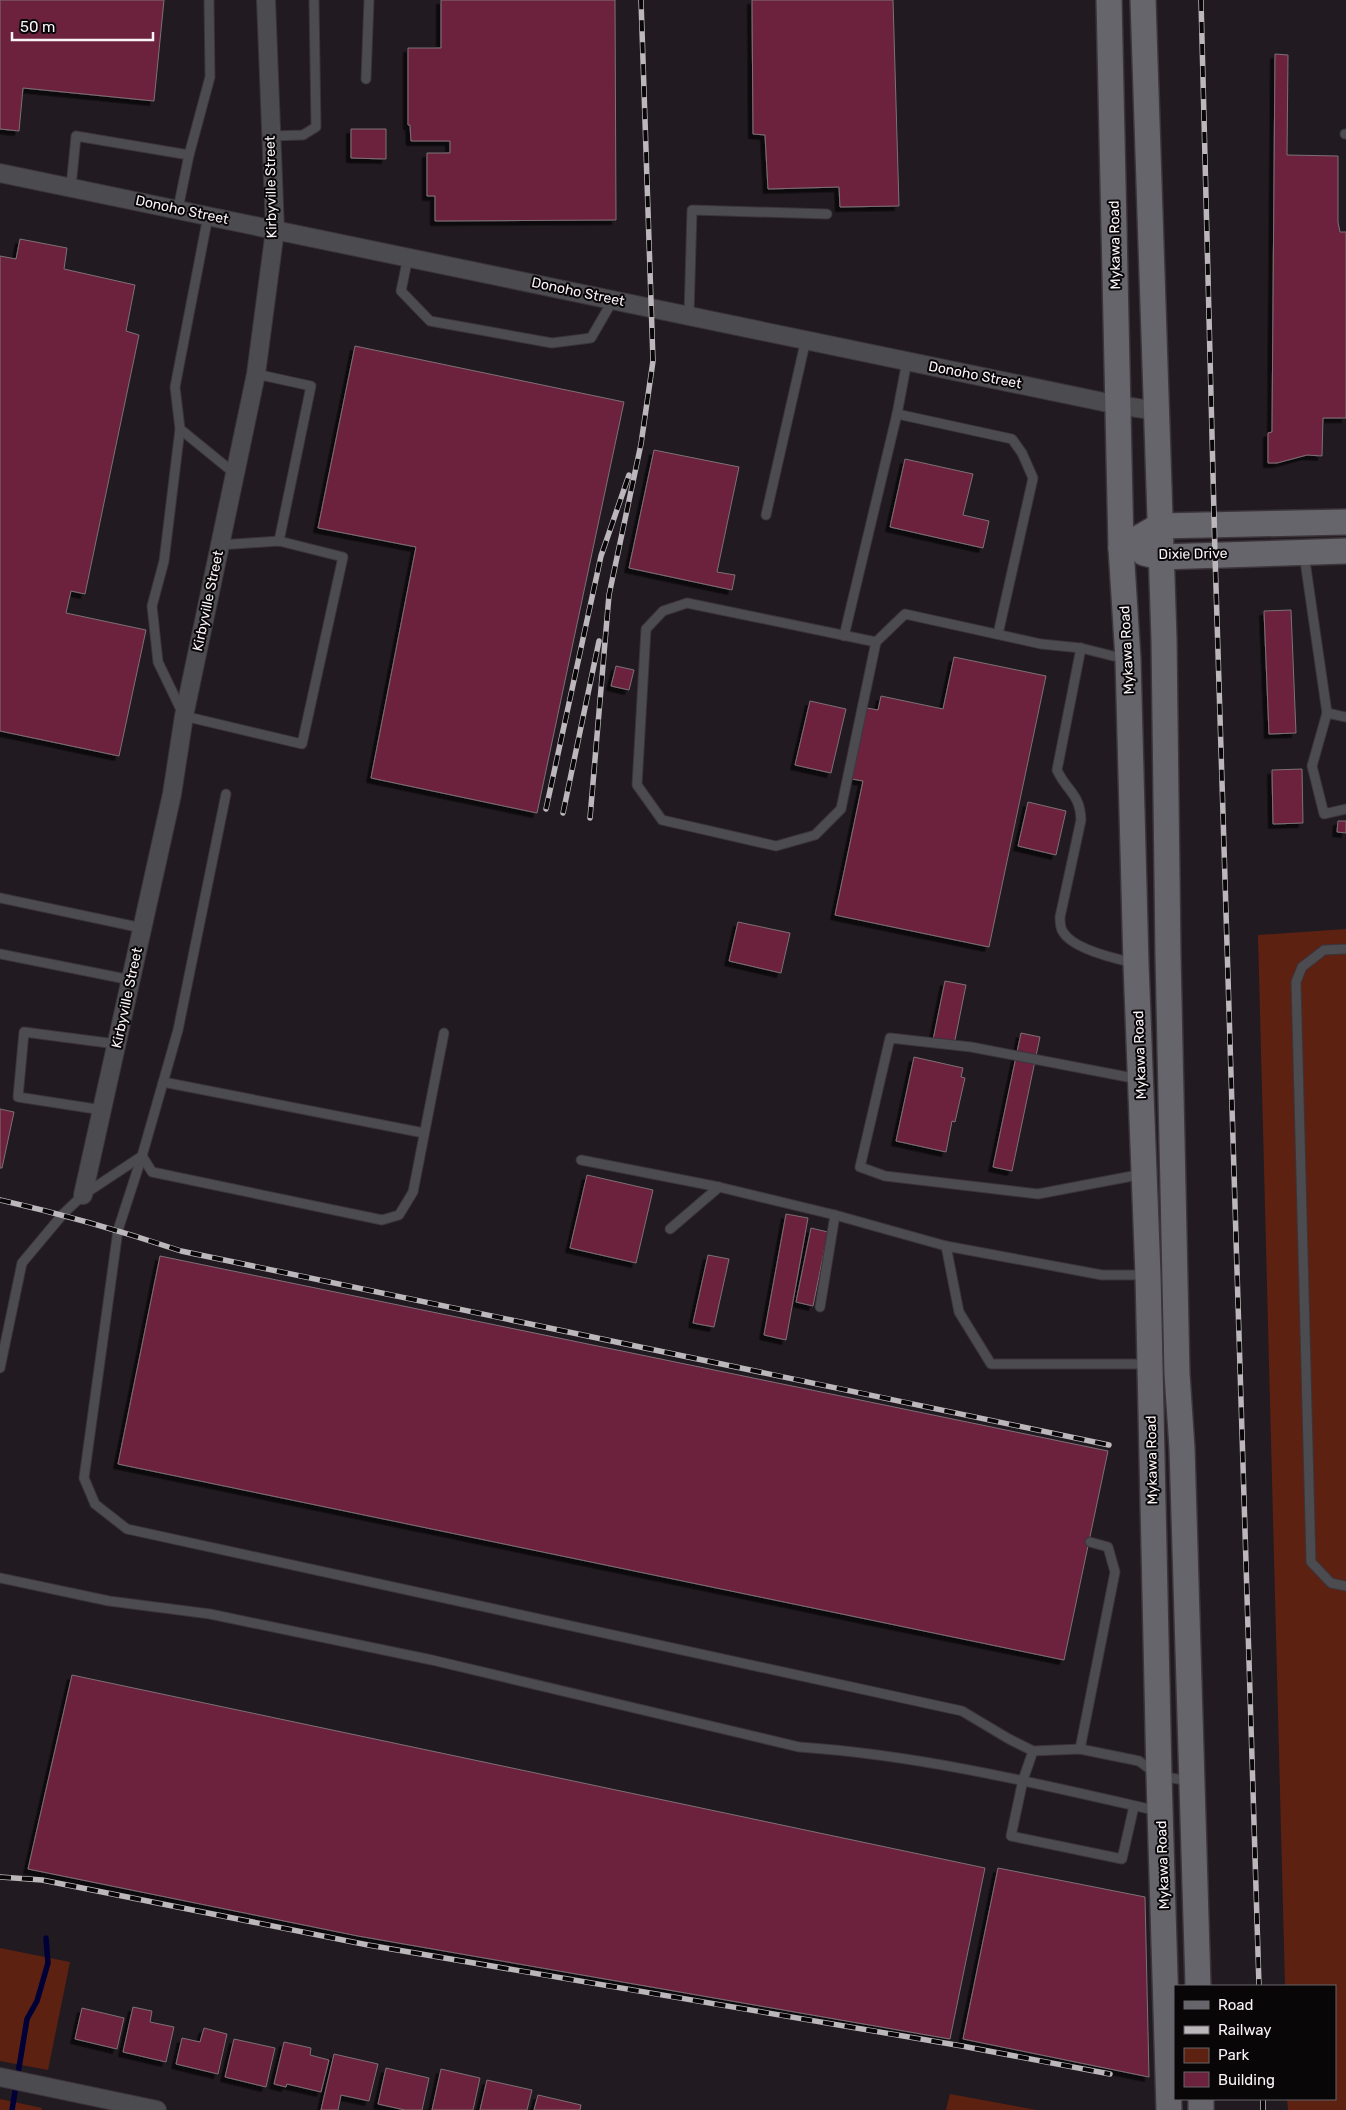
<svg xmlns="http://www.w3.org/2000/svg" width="1346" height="2110" font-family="Rubik,sans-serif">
  <defs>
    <filter id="shadow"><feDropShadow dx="-4.5" dy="4.5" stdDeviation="0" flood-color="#0009"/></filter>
  </defs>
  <rect width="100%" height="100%" fill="#211a20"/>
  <g fill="#5d2112">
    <polygon points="1346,929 1346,2110 1288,2110 1287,2099 1335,2099 1335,1986 1285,1986 1258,935"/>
    <polygon points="0,1948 70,1962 48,2070 0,2061"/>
    <polygon points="950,2094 1037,2110 946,2110"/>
    <polygon points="0,2099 42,2108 41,2110 0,2110"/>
  </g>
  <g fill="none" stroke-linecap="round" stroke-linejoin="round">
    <polyline stroke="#000037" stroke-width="5.5" points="12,2110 27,2019 37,2001 48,1963 46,1938"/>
  </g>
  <g fill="#6c223d" stroke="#7c7174" filter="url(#shadow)">
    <polygon points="0,0 164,0 154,101 23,88 19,131 0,129"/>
    <polygon points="441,0 615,0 616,220 435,221 435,196 427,196 427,153 450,153 450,141 411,141 410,125 408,125 408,48 441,48"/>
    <polygon points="752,0 893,0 899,206 840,207 839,187 768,189 765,135 753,134"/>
    <polygon points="1275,54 1288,55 1287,155 1338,156 1338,222 1340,232 1346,232 1346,418 1323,418 1322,456 1307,455 1277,463 1268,463 1268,433 1272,432"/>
    <polygon points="351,129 386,129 386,159 351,158"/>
    <polygon points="20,239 67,248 64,269 135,285 126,331 139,335 85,594 71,591 66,613 146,630 119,756 0,731 0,256 16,259"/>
    <polygon points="355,346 624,402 537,813 371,778 416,547 318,528"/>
    <polygon points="654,450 739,467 717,572 735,575 732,590 629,568"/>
    <polygon points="905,459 973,474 963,515 989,521 983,548 890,527"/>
    <polygon points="1291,610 1296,733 1269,734 1264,611"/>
    <polygon points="954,657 1046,676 989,947 835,915 863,781 852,779 867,708 878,710 881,696 943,709"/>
    <polygon points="616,666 634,670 629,690 611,686"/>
    <polygon points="810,701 846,709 831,773 795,765"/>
    <polygon points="1302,769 1303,823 1273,824 1272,770"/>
    <polygon points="1028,802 1066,811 1056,855 1018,846"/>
    <polygon points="1338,821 1346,821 1346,833 1337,832"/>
    <polygon points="738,922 790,933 781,973 729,961"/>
    <polygon points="945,981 966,985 954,1045 933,1040"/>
    <polygon points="1021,1033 1040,1037 1012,1171 993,1167"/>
    <polygon points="914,1057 963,1068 961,1077 965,1078 955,1122 952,1121 946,1152 896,1141"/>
    <polygon points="0,1109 14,1112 2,1168 0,1168"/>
    <polygon points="587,1175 653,1190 636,1263 570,1248"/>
    <polygon points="786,1214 808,1218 786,1340 764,1335"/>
    <polygon points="811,1228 828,1232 813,1306 796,1302"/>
    <polygon points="708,1255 729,1259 714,1327 693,1323"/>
    <polygon points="160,1256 1108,1451 1064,1660 118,1464"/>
    <polygon points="72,1675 985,1868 950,2039 358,1936 28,1869"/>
    <polygon points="998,1868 1145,1897 1149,2077 963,2039"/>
    <polygon points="133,2007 152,2011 150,2022 174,2027 166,2062 123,2052"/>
    <polygon points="82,2008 124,2018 117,2049 75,2039"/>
    <polygon points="204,2028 227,2034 218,2074 176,2064 182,2038 200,2042"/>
    <polygon points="234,2039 275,2048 266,2087 225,2077"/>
    <polygon points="284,2042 311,2048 310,2055 329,2060 321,2092 287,2084 286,2087 274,2084"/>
    <polygon points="334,2054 378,2064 369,2101 341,2095 338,2110 321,2110"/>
    <polygon points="386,2068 429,2078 422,2110 405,2110 378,2104"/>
    <polygon points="441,2069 480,2078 473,2110 432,2110"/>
    <polygon points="487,2080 532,2090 527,2110 480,2110"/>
    <polygon points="538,2095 581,2105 580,2110 534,2110"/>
  </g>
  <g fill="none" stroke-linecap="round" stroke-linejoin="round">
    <g stroke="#3b343a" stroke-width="11">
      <g id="lane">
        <polyline points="366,79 369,0"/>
        <polyline points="1345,134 1346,134"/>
        <polyline points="270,136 303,135 316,127 314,0"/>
        <polyline points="189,155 210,77 209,0"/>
        <polyline points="71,187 76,136 189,155 178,209"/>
        <polyline points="208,216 175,387 180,429 234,473"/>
        <polyline points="408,257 401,291 430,321 552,343 591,338 613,300"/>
        <polyline points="689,315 692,210 827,214"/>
        <polyline points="256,374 311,386 279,541"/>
        <polyline points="897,414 1012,439 1022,453 1033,478 998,634"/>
        <polyline points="180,429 164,561 152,606 158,662 184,716 302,744 343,557 279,541 220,545"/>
        <polyline points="766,515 806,339"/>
        <polyline points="1304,554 1327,713"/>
        <polyline points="844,636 897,414 907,361"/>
        <polyline points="876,642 841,809 815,835 776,846 662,820 637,785 646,629 663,611 687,603 876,642 905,614 1041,644 1081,648 1125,659"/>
        <path d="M1081 648 1057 770C1067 792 1080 793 1081 820L1060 917C1060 922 1060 928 1063 932 1073 949 1116 959 1135 963"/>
        <polyline points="1346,717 1327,713 1312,766 1324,814 1346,809"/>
        <polyline points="0,898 142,928"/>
        <polyline points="1346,949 1324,950 1302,967 1296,982 1311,1562 1331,1583 1346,1586"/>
        <polyline points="0,954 131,980"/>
        <polyline points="1138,1079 971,1047 890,1038 860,1167 885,1176 1038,1194 1143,1174"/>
        <polyline points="163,1082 424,1133"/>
        <polyline points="102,1110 18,1097 24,1032 116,1044"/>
        <polyline points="142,1156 118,1230 84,1478 95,1504 127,1529 962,1711 1009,1739 1033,1751 1080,1749 1139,1761 1159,1776 1190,1781"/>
        <polyline points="142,1156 152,1172 382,1220 399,1215 413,1192 444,1033"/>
        <polyline points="581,1160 719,1187 670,1229"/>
        <polyline points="719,1187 835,1215 946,1246 1102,1275 1148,1275"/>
        <polyline points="946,1246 959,1312 991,1364 1149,1364"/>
        <polyline points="820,1307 835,1215"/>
        <polyline points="0,1368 22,1263 63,1214 83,1195 142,1156 178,1030 226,794"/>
        <path d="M0 1578 109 1601 210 1614 432 1660 799 1747C920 1755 1040 1784 1158 1811"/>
        <polyline points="1080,1749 1115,1572 1108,1547 1090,1542"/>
        <polyline points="1033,1751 1023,1780 1011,1836 1122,1859 1134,1806"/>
      </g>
    </g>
    <g stroke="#3b343a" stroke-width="20">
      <g id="street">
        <polyline points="0,173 1118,405 1157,411"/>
        <polyline points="83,1195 172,794 184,716 256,374 275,230 266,0"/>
        <polyline points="0,2077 157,2110"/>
      </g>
    </g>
    <g stroke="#3b343a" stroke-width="28">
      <g id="secondary">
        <polyline points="1109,0 1121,548 1128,659 1136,964 1148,1275 1159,1776 1169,2110"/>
        <polyline points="1143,0 1164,639 1168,955 1177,1374 1182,1448 1198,1986"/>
        <polyline points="1121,548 1159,526 1346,522"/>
        <polyline points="1144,553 1160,557 1346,551"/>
        <polyline points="1201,2099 1201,2110"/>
      </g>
    </g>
    <use href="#lane" stroke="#4c4b4f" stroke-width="9"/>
    <use href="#street" stroke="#4c4b4f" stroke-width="18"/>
    <use href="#secondary" stroke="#66656b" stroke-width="25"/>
    <g stroke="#bcb7bb" stroke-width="5.5">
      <g id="rail">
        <polyline points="1201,0 1215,554 1259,1986"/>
        <polyline points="546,809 601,556 629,475"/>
        <polyline points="563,813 599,641"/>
        <polyline points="590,818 609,595 641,444 653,361 641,0"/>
        <path d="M0 1200C62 1214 121 1231 181 1251L1109 1445"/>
        <polyline points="0,1877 42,1880 368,1945 962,2046 1110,2074"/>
        <polyline points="1263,2099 1263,2110"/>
      </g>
    </g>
    <use href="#rail" stroke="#090608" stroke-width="4" stroke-dasharray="11" stroke-linecap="butt"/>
  </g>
  <g text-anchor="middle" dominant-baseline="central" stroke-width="4" stroke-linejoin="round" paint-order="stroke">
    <g font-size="14" fill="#f8f3f7" stroke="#090608">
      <text transform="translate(271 187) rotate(-91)">Kirbyville Street</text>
      <text transform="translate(182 210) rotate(12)">Donoho Street</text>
      <text transform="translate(1115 245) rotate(-91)">Mykawa Road</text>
      <text transform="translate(578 292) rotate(12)">Donoho Street</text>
      <text transform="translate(975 375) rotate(11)">Donoho Street</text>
      <text transform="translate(1193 554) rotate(-1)">Dixie Drive</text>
      <text transform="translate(208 601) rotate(-78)">Kirbyville Street</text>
      <text transform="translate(1127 650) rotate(-93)">Mykawa Road</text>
      <text transform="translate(127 998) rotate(-78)">Kirbyville Street</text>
      <text transform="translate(1140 1055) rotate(-92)">Mykawa Road</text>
      <text transform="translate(1152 1460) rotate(-91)">Mykawa Road</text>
      <text transform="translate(1163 1865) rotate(-92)">Mykawa Road</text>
    </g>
  </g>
  <rect x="1174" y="1985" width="162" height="115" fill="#090608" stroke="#696568"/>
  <rect x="1184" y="2001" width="25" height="8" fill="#66656b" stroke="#696568"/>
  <text x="1218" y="2010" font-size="15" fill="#f8f3f7">Road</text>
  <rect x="1184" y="2026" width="25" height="8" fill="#bcb7bb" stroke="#696568"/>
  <text x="1218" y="2035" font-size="15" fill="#f8f3f7">Railway</text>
  <rect x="1184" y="2048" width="25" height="15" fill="#5d2112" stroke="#696568"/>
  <text x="1218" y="2060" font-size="15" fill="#f8f3f7">Park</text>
  <rect x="1184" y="2072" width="25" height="15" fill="#6c223d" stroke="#696568"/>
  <text x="1218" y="2085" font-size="15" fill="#f8f3f7">Building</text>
  <path d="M12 32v8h141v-8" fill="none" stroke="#f8f3f7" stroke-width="2.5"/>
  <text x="20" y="32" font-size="15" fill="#f8f3f7" stroke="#090608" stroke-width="4" paint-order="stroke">50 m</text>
</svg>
